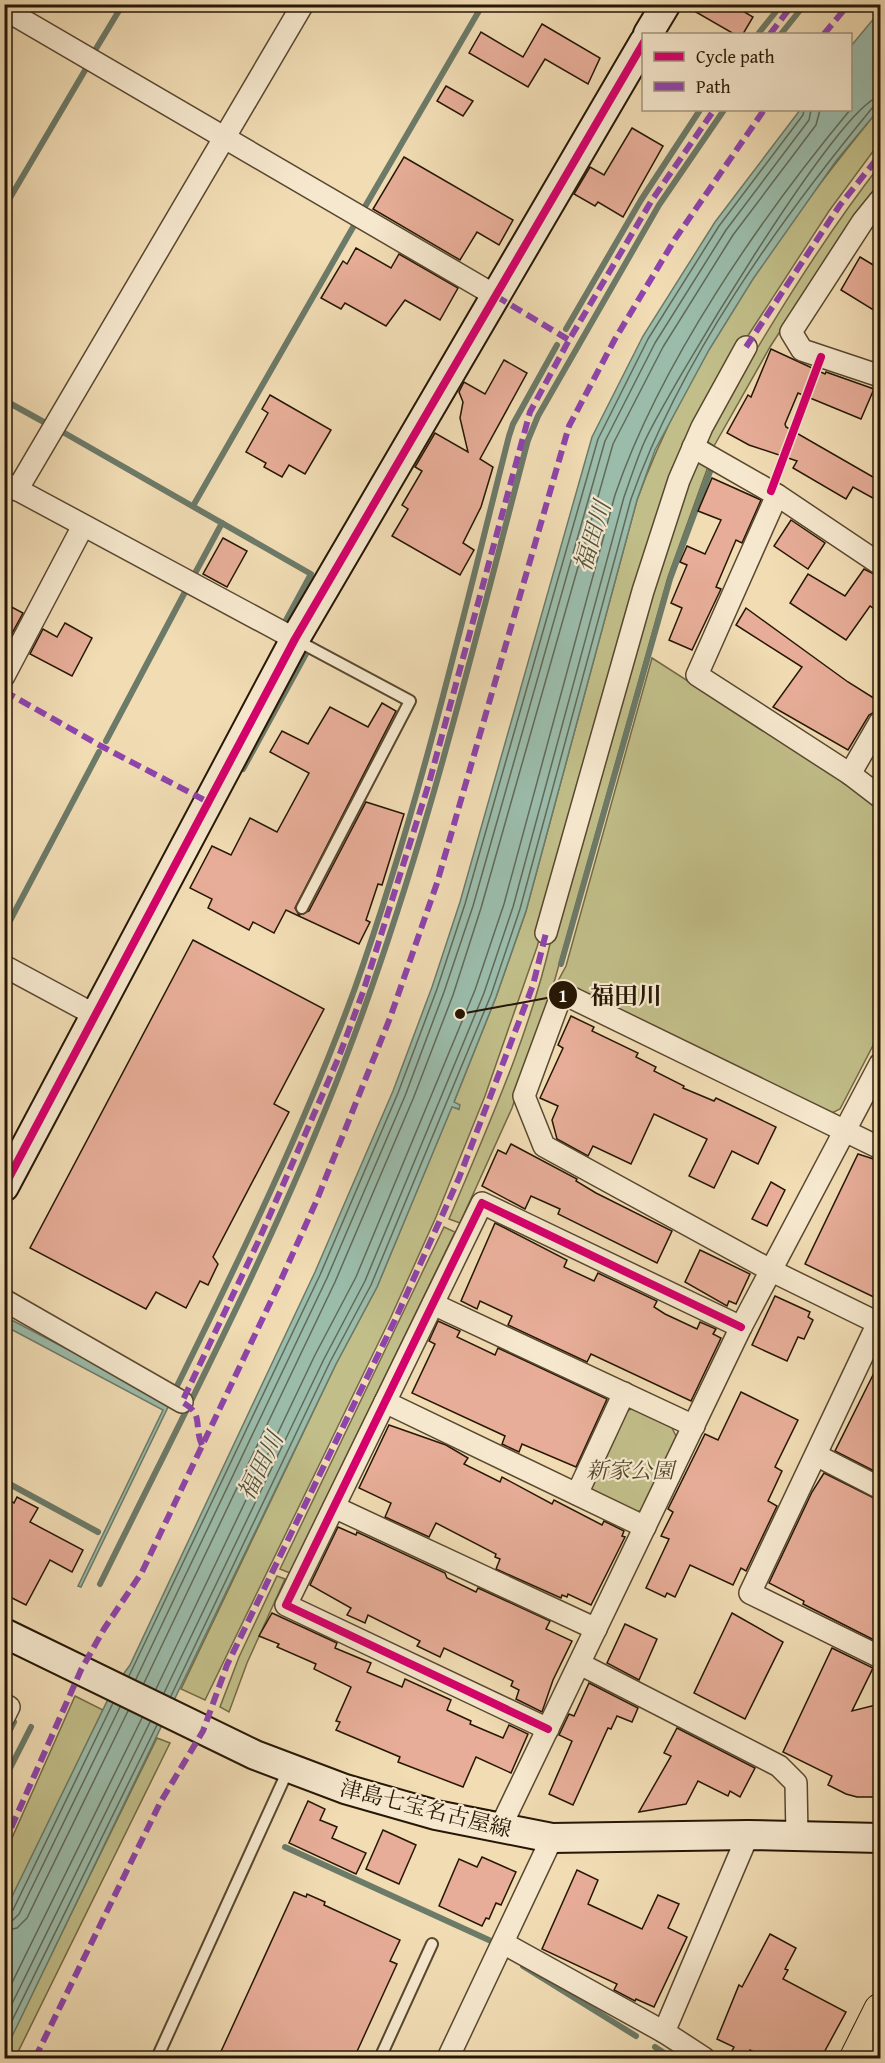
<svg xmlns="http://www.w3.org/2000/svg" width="885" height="2063" font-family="'Gentium Book Plus','Noto Serif JP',serif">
  <rect width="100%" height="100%" fill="#f1dcb4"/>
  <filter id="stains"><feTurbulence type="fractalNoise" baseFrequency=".00333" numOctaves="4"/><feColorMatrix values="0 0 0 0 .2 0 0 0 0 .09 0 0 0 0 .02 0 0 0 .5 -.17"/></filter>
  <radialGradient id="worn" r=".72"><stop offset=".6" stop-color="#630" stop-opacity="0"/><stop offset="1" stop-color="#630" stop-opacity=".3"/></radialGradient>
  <g fill="#c1be89" stroke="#746a46" stroke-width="1.5">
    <path d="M880 108V142L829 211 738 351 672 468 537 947 485 1096 436 1217 390 1319 205 1700 181 1689 336 1364 377 1287 452 1106 458 1109 454 1102 496 997 526 911 637 500C689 357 784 225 880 108Z"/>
    <path d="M880 165V182L842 235 770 347 714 446 709 443 705 436C760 343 814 250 880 165Z"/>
    <path d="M700 460 709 464 668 577 555 979 512 1108 460 1223 449 1219C487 1128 529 1036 551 940L644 609 694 463Z"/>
    <polygon points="652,658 845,782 880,809 880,1032 840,1109 830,1114 558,981 566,966"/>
    <polygon points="444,1227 455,1232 290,1573 280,1569"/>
    <polygon points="633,1408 671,1426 677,1438 645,1508 636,1513 594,1494 589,1486 625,1412"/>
    <polygon points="277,1576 285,1579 247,1663 229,1712 220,1707 239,1657"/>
    <polygon points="75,1696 103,1710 5,1913 4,1856"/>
    <polygon points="157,1738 170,1743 15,2058 5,2058 4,2051"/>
  </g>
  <g fill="#9bbcab" stroke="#6c7a68" stroke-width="1.5">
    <polygon points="880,11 880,108 836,161 753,279 709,350 655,450 637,500 526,911 496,997 454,1102 460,1105 459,1109 452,1107 377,1287 336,1364 5,2051 4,1913 114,1687 130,1665 315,1272 393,1091 432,987 460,902 592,437 643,336 715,222 800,110 850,110 851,46"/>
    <polygon points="4,1316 170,1403 81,1587 78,1586 163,1410 5,1326"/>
  </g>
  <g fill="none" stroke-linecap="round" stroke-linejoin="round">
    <g stroke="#606a58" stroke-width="1.5">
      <polyline points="129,1676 320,1275 398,1093 437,989 465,904 598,439 648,339 719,226 803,115 804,110"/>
      <polyline points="136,1679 327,1278 405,1096 444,992 473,906 605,441 655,343 726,230 809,120 811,110"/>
      <polyline points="144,1683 335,1282 413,1099 453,995 481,908 613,444 663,347 733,235 816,125 820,110"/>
      <path d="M156 1689 315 1355 356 1277 475 990 504 904 615 495C660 363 761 217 850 110"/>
      <path d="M164 1693 324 1359 365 1281 484 993 513 907 624 497C630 480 636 462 643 445 664 397 842 99 880 97"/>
      <path d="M171 1696 330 1362 371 1285 491 995 520 909 631 499C681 358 779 221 873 107L880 105"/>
      <polyline points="4,1914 13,1910 113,1703"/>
      <polyline points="4,1922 13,1920 19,1914 120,1707"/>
      <polyline points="4,1931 17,1928 27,1918 128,1711"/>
      <polyline points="4,1999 142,1718"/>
      <polyline points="4,2020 150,1722"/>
      <polyline points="4,2037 157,1725"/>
    </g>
    <g stroke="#6c7a68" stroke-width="6">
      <polyline points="758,34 782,4"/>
      <polyline points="781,34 805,4"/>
      <polyline points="94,52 123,4"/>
      <polyline points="4,208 87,67 83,65"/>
      <polyline points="363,210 483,4"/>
      <polyline points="566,329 641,200 700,110"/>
      <polyline points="4,400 51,426"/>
      <polyline points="61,431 311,574 284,624"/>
      <polyline points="193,506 356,222"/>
      <polyline points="193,577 222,523"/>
      <polyline points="106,741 185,592"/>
      <polyline points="243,769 307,652"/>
      <polyline points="4,932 99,752"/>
      <polyline points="561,964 670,579 711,469"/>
      <polyline points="4,1212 9,1204"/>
      <path d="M177 1386C241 1256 305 1125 355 988 419 808 462 621 509 436L513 424 557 345"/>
      <polyline points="4,1481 98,1532"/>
      <path d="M100 1584C185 1411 276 1240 345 1060 423 858 473 648 528 440L538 416 659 205 724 110"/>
      <polyline points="4,1742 14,1722"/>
      <polyline points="4,1780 31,1727"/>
      <polyline points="285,1847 491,1941"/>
      <polyline points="523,1966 636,2036"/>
      <polyline points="655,2047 672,2058"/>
    </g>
  </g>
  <g fill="#e7ad98" stroke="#261704" stroke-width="1.5">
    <polygon points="682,4 731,4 753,17 743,34 734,34"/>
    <polygon points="542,24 600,58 588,84 545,59 528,87 469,53 481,32 523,57"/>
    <polygon points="446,86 473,101 463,116 437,101"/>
    <polygon points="632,128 663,146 623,217 598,202 595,206 574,194 590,167 604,175"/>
    <polygon points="404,157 513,220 499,245 477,232 460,260 373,209"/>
    <polygon points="356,248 391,268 399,254 458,288 440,320 405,300 386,326 345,303 341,309 321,298 343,261 347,264"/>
    <polygon points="860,257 880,269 880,314 841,290"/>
    <polygon points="771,349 825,374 826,372 874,389 861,419 798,393 785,424 786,427 880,481 880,502 853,487 846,499 793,468 797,461 749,445 727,433 748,395 751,397"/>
    <polygon points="504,360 527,373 480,459 493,467 481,507 463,543 474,550 460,575 392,536 408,509 402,505 422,471 415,467 435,433 468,452 460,418 463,402 459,392 464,382 485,394"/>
    <polygon points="270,395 331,430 305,474 289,465 282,477 264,467 266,463 246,452 268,413 262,409"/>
    <polygon points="712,478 761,500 742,543 736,540 716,587 721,589 692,650 669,640 682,608 671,603 687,565 680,562 687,546 705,554 721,520 698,511"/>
    <polygon points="791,520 825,543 808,569 774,546"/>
    <polygon points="223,538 247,551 227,587 203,574"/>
    <polygon points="864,569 880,577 880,613 870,606 846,640 790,603 808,574 845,596"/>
    <polygon points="4,603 23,613 4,648"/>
    <polygon points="746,608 848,682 880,702 880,709 869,715 848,750 773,707 802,667 736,625"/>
    <polygon points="65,623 92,638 72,676 30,654 43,629 57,637"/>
    <polygon points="382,703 396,711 295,908 299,915 309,911 366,802 404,814 382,885 378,884 366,920 370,922 359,944 286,910 274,933 253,922 249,930 208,908 212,899 190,888 212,846 231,855 250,818 277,832 309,773 270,752 282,731 308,744 330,707 368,727"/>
    <polygon points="193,940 324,1009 274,1104 289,1112 213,1257 218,1264 208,1285 200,1281 186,1308 156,1292 146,1309 30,1248"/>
    <polygon points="571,1016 594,1027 592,1031 638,1053 636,1057 656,1067 654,1071 684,1086 683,1088 714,1101 716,1098 776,1127 758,1164 732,1151 714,1188 689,1176 707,1139 654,1114 631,1164 593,1146 588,1156 557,1139 552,1120 558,1106 540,1098 563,1048 558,1045"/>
    <polygon points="511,1144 577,1179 576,1181 596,1193 672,1231 657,1263 558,1214 560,1209 531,1196 525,1209 482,1186 498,1150 506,1154"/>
    <polygon points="858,1154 880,1161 880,1300 805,1264"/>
    <polygon points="771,1182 785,1190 767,1226 752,1219"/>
    <polygon points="495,1223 567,1260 564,1267 594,1281 598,1273 657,1301 654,1307 665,1314 697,1329 700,1322 716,1329 713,1334 721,1338 691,1401 591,1354 587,1362 508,1325 512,1316 480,1301 477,1309 461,1301"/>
    <polygon points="700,1250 750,1274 736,1304 729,1301 727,1306 685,1282"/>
    <polygon points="775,1296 810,1312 808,1317 813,1320 804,1339 798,1337 787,1361 752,1345"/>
    <polygon points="438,1321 460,1331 457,1337 495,1355 498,1348 607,1399 576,1467 522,1444 519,1452 502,1444 505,1436 412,1393 435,1344 429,1341"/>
    <polygon points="880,1361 880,1474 835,1451"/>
    <polygon points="741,1392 798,1420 775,1467 782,1471 768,1501 777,1506 746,1571 741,1568 733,1585 690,1565 675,1597 667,1593 665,1597 646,1588 669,1539 661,1536 673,1512 668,1509 705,1434 718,1440"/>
    <polygon points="389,1425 446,1445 468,1458 464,1464 500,1482 502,1477 552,1504 554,1500 602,1525 604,1521 624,1531 622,1536 625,1537 591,1605 568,1594 567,1597 562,1595 561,1598 496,1569 500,1559 495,1557 496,1554 436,1523 429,1537 385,1517 391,1503 359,1488"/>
    <polygon points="824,1473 880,1501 880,1643 803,1604 804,1601 769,1583 812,1492"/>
    <polygon points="4,1497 14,1503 17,1497 38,1508 30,1522 83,1550 72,1572 50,1560 26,1605 4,1594"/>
    <polygon points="338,1527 356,1535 357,1532 445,1573 447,1578 476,1592 478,1588 550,1621 546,1629 572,1641 553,1680 542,1712 516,1699 519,1690 511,1686 513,1681 444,1648 440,1657 417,1646 420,1641 368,1615 365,1623 347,1615 351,1608 310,1585"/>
    <polygon points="272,1613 337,1643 335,1648 371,1663 367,1672 402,1687 405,1679 451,1700 447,1710 471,1721 470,1724 503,1738 509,1725 528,1734 511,1773 476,1757 463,1787 398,1762 400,1757 336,1730 340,1722 336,1721 351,1687 314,1669 316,1664 277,1647 279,1644 259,1636"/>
    <polygon points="732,1613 783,1642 745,1719 694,1693"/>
    <polygon points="625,1624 657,1639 639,1680 607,1663"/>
    <polygon points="832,1648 873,1668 852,1711 880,1704 880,1797 857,1797 846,1794 828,1785 832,1776 783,1752"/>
    <polygon points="589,1683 638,1708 632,1722 617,1716 611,1729 608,1728 573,1805 549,1794 572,1741 559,1735 569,1714 574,1716"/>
    <polygon points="677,1728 755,1768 740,1797 730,1791 728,1796 698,1781 686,1804 639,1812 671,1756 664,1753"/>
    <polygon points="308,1801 325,1809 320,1820 337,1827 332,1838 366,1853 356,1874 289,1843"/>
    <polygon points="383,1830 416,1845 399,1884 366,1869"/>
    <polygon points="482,1857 516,1872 501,1905 496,1903 489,1919 486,1918 482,1926 439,1906 459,1859 477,1867"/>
    <polygon points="577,1870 598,1880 588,1904 642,1929 658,1895 679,1904 668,1928 687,1937 654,2007 636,1999 635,2001 614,1990 617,1984 542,1949"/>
    <polygon points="294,1892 306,1897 307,1894 325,1902 324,1905 400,1940 390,1961 397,1964 354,2058 218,2058"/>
    <polygon points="770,1934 796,1948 785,1969 788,1970 783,1979 846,2012 821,2058 766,2058 750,2050 746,2058 728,2058 734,2047 717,2039 739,1985 742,1987"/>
  </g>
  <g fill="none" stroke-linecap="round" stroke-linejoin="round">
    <g stroke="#594830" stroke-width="14">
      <g id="lane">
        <polyline points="296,640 410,701 302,908"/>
        <polyline points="157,2058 289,1768"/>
        <polyline points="380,2058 432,1944"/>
      </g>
    </g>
    <g stroke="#594830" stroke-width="24">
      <g id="street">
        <polyline points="4,9 496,296"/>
        <polyline points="880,200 863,221 791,332 802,350 880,376"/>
        <polyline points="693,447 777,495 880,564"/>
        <polyline points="5,483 295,639"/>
        <polyline points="17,490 303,4"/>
        <polyline points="777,495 697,675 850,774 880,797"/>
        <polyline points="4,676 83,526"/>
        <polyline points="850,774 880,722"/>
        <polyline points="546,933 643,591 679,480 702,427 746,347"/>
        <polyline points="4,966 95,1015"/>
        <polyline points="880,1148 562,993 524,1096 544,1146 772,1271 880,1324"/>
        <polyline points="4,1300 182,1402"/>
        <polyline points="433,1304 694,1426"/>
        <polyline points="878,1323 750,1593 880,1657"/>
        <polyline points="385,1402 645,1527"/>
        <polyline points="816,1455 880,1488"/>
        <polyline points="577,1494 624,1393"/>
        <polyline points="334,1507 596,1629"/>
        <polyline points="580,1664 779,1766 796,1783 797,1836"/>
        <polyline points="4,1704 9,1707 4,1717"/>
        <polyline points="548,1729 286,1605 482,1203 741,1327"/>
        <polyline points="500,1828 741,1327 880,1064"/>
        <polyline points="503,1943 664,2032 704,2058"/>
        <polyline points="664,2032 748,1835"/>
        <polyline points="448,2058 552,1838"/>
      </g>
    </g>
    <g stroke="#261704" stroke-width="32">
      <g id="secondary">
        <polyline points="648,34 666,4"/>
        <polyline points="4,1187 295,639 644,42"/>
        <polyline points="4,1633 255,1755 345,1789 436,1815 552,1838 748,1835 880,1838"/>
      </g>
    </g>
    <g stroke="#261704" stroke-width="34">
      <polyline id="primary" points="856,2058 880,2010"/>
    </g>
    <use href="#lane" stroke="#f6e8ce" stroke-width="10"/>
    <use href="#street" stroke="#f6e8ce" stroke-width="21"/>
    <use href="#secondary" stroke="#f6e8ce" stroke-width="28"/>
    <use href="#primary" stroke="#f1dcb4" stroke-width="32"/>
    <g stroke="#8e44ad" stroke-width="6" stroke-dasharray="12 6" stroke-linecap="butt">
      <polyline points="770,34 793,4"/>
      <polyline points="824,34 849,4"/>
      <polyline points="496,296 569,340"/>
      <polyline points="746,347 840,205 880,155"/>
      <polyline points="4,691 101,746 208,802"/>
      <path d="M202 1445C193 1425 205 1415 182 1402L258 1242 338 1059 363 992 429 783 530 412 569 340 652 200 714 110"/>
      <polyline points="4,1844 81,1670 104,1629 142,1572 280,1282 316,1202 390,1018 437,883 569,426 615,339 675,239 764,110"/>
      <polyline points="35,2058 160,1803 203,1731 227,1665 395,1320 459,1178 533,985 546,933"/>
    </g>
    <g stroke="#f6e8ce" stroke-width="11">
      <g id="cycleway">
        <polyline points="771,491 821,357"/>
        <polyline points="4,1187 295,639 644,42"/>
        <polyline points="548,1729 286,1605 482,1203 741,1327"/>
      </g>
    </g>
    <use href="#cycleway" stroke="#d6006c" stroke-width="8"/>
  </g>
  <g text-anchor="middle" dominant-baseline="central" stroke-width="4.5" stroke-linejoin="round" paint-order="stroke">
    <g font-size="22" font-style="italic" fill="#54492c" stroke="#f6e8ce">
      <text x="630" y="1470">新家公園</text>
    </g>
    <g font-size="22" fill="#261704" stroke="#f6e8ce">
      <text transform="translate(426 1808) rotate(14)">津島七宝名古屋線</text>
    </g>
    <g font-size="24" font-style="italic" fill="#4f513e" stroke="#f6e8ce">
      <text transform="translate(592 536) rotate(-73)">福田川</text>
      <text transform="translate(260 1466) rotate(-64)">福田川</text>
    </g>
  </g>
  <path fill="none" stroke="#261704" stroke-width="2" d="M460 1014L563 995"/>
  <g fill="#261704" stroke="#f6e8ce" stroke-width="2">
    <circle cx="460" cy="1014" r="6"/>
    <circle cx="563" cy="995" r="15"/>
  </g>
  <g font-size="18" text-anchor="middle" font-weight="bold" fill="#fff">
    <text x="563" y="1002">1</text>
  </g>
  <g font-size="24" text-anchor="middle" font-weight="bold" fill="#261704" stroke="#f6e8ce" stroke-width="4.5" stroke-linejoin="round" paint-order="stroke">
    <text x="626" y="1004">福田川</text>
  </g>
  <rect width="885" height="2063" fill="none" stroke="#f1dcb4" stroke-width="24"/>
  <rect x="6" y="6" width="873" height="2051" fill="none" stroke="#261704" stroke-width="3"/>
  <rect x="12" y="12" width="861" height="2039" fill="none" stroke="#261704" stroke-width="1.5"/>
  <rect x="642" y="33" width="210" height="78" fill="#f6e8ce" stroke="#a3947d" stroke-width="1.5"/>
  <rect x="654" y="52" width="30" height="9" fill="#d6006c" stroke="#a3947d" stroke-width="1.5"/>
  <text x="696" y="63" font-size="18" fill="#261704">Cycle path</text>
  <rect x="654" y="82" width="30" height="9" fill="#8e44ad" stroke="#a3947d" stroke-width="1.5"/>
  <text x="696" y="93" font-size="18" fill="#261704">Path</text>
  <rect width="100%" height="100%" filter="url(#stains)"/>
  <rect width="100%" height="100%" fill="url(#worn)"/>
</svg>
